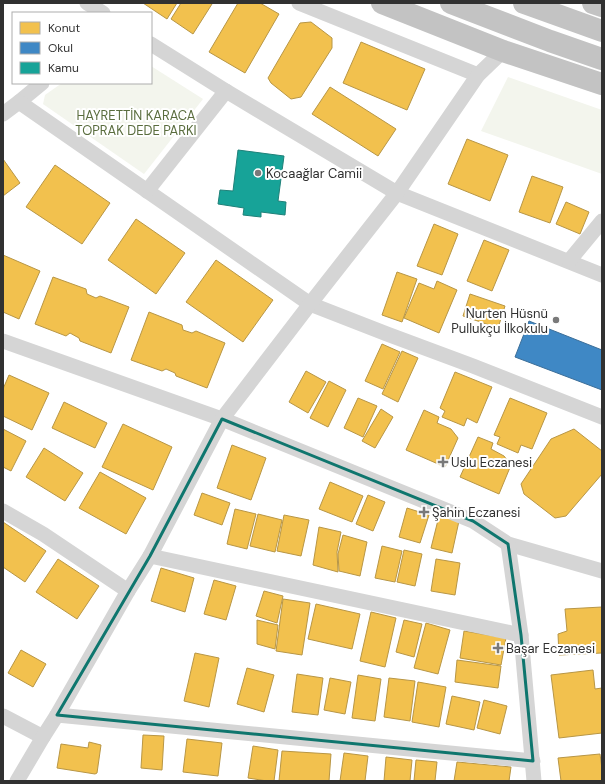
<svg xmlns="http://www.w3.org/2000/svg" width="605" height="784" font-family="'DM Sans',sans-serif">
  <rect width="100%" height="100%" fill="#fff"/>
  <g fill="#f3f5ed">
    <polygon points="151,66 203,99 144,174 43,104 45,95 62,83 151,83"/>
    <polygon points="508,77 602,110 602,174 481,131"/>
  </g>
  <g fill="#f2c14e" stroke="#b89645">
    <polygon points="143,3 177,3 167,19"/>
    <polygon points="181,3 210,3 212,4 193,34 171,19"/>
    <polygon points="238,3 260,3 279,14 245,73 209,52"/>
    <polygon points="311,22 332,38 332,48 301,97 291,99 271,83 268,78 300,23"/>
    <polygon points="361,42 425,69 407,110 343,83"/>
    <polygon points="330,87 396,129 378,156 312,114"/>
    <polygon points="467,139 508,155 490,201 448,184"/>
    <polygon points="3,159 20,183 3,196"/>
    <polygon points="55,165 110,203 82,244 26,207"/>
    <polygon points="532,176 563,187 550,223 519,212"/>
    <polygon points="566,202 589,212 580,234 556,224"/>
    <polygon points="136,219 185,253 156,294 108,260"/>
    <polygon points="434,224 458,234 442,275 417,266"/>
    <polygon points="484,240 509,250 492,291 467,281"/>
    <polygon points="3,255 40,271 19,319 3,312"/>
    <polygon points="216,260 273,300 243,342 186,302"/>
    <polygon points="397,272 417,279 402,322 382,315"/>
    <polygon points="53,277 86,289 87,294 96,298 100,296 129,307 111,353 80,341 79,338 70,333 66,336 35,324"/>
    <polygon points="437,281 457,290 439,333 404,318 419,283 434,289"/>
    <polygon points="470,294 505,306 498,328 463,316"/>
    <polygon points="149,312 182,325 183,330 192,333 196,331 225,343 207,388 176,376 175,373 166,369 162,371 131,360"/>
    <polygon points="382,344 400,352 383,389 365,381"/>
    <polygon points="402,351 418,358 398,402 382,394"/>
    <polygon points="306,371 326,382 308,413 289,402"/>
    <polygon points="455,372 492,387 477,423 467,418 464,426 442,417 445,411 440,408"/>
    <polygon points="9,375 49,393 32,430 3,416 3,389"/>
    <polygon points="329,381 346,390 328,427 310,418"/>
    <polygon points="358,398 377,406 363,437 344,428"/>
    <polygon points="510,398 547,413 532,449 521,445 518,453 497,444 500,437 494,435"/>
    <polygon points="64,402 107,423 95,448 52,428"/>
    <polygon points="381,409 393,417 375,448 362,441"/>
    <polygon points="424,410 439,417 437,423 451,429 458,438 445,467 406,450"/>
    <polygon points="123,424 172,447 153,490 102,467"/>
    <polygon points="3,429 26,441 11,471 3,467"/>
    <polygon points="574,429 602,451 602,474 566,516 555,518 524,494 521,484 551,439"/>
    <polygon points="478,437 493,443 491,449 504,456 511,465 499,494 460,477"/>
    <polygon points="232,445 266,458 251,500 217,488"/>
    <polygon points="44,448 83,473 65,501 26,477"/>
    <polygon points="100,472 146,498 126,534 79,508"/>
    <polygon points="330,482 363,496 352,522 319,509"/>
    <polygon points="202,493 230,503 222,525 194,515"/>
    <polygon points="368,495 385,502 373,531 356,524"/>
    <polygon points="407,508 429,515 420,543 399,537"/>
    <polygon points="235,509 256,514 247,549 227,544"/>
    <polygon points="258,514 282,520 275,552 250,546"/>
    <polygon points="284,515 309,520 301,556 277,551"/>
    <polygon points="439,516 459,521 452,553 431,548"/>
    <polygon points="3,522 46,551 25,582 3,567"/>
    <polygon points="319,527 341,532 337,552 338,572 313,565"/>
    <polygon points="343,535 367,542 360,576 339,571 338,554"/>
    <polygon points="382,546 402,551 395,582 375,578"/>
    <polygon points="404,550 422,554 415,586 397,582"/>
    <polygon points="58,559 99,586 77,619 36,592"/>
    <polygon points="436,559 460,563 455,595 431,591"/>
    <polygon points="161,568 194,578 185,612 151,601"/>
    <polygon points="214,580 236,586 226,620 204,614"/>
    <polygon points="264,591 283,596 277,623 256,616"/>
    <polygon points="283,599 310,603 302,655 276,651"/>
    <polygon points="316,604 360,614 352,649 308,639"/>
    <polygon points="602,607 602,653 559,655 558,634 567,631 565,609"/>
    <polygon points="371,612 396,618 385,667 360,661"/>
    <polygon points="257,620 278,625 275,649 257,644"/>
    <polygon points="404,620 422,624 414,657 396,652"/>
    <polygon points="426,623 450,630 438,674 414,668"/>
    <polygon points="464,631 506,638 501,665 460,658"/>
    <polygon points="21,650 46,664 33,687 8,673"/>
    <polygon points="195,653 219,658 209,707 184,701"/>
    <polygon points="457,660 501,666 498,688 455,682"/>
    <polygon points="247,668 274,675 264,712 237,704"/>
    <polygon points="593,670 595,689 602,688 602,733 559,738 551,675"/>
    <polygon points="297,674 323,678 318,715 292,712"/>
    <polygon points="358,675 381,679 375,721 352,718"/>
    <polygon points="330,678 351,682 345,714 324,710"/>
    <polygon points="389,678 415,681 410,721 384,717"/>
    <polygon points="418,682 446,687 439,727 412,722"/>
    <polygon points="452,696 480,702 474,730 446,724"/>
    <polygon points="484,700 507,706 500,734 477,728"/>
    <polygon points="143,735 164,736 162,770 141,768"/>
    <polygon points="187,739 222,743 218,776 183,772"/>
    <polygon points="89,742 101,745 97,773 95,774 57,768 61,744 88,748"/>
    <polygon points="253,746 278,750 274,781 267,781 248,778"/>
    <polygon points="282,751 331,754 329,781 279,781"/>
    <polygon points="344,753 368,756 365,781 340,781"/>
    <polygon points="600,754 602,769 602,781 561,781 558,758"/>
    <polygon points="386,757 412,760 410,781 384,781"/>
    <polygon points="416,760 437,762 435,781 414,781"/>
    <polygon points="457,762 511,767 509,781 454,781"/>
  </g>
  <polygon fill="#3f88c5" stroke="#3b6e99" points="529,321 602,350 602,390 515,357"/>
  <polygon fill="#17a398" stroke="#1f8179" points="238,150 284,156 278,201 286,202 285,215 261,212 261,217 243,215 244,208 218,204 220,190 233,191"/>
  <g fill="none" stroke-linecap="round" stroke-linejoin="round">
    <g stroke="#d5d5d5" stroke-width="15">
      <polyline points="87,3 103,13"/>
      <polyline points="299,3 478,75"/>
      <polyline points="151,44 226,91 397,193 602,275"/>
      <polyline points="19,102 42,83"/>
      <polyline points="3,114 19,102 310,304 387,334 473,366 602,417"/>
      <polyline points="147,191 226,91"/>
      <polyline points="569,261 602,221"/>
      <polyline points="3,341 222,419 473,521 508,544 602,571"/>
      <polyline points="3,511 43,534 128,591"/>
      <polyline points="508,544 521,635 534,781"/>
      <polyline points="150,556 521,635"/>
      <polyline points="57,715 533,761"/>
      <polyline points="3,716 43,737"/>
      <polyline points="17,781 43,737 57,715 128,591 150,556 222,419 310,304 397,193 478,75 503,51"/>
    </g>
    <g stroke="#c3c3c3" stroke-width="22">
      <polyline points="382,3 503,51 602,84"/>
      <polyline points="451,3 550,41 602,59"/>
      <polyline points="524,3 602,31"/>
      <polyline points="593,3 602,6"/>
    </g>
  </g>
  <path fill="none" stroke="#0f766e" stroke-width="3" stroke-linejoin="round" d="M222 419 473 521 508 544 521 635 533 761 57 715 150 556Z"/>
  <g fill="#797979" stroke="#fff" stroke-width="1.5">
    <circle cx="258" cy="173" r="4"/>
    <circle cx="556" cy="320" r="4"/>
    <path d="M441 456h4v4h4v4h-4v4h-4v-4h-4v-4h4z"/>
    <path d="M422 506h4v4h4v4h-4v4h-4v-4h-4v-4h4z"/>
    <path d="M496 642h4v4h4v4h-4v4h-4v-4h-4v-4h4z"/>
  </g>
  <g text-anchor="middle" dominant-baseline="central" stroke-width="4" stroke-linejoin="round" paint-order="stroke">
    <g font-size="13" fill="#5a6d3e" stroke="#fff">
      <text x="136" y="115">HAYRETTİN KARACA<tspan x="136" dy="15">TOPRAK DEDE PARKI</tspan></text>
    </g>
    <g font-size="13" fill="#313131" stroke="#fff" text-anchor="start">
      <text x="266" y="173">Kocaağlar Camii</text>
      <text x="548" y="313" text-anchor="end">Nurten Hüsnü<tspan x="548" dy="15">Pullukçu İlkokulu</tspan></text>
      <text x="451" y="462">Uslu Eczanesi</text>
      <text x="432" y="512">Şahin Eczanesi</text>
      <text x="506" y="648">Başar Eczanesi</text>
    </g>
  </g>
  <rect width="605" height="784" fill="none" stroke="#313131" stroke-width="8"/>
  <rect x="12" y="12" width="140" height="72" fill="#ffffff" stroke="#adadad"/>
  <rect x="20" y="22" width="20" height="12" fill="#f2c14e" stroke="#adadad"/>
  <text x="48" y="32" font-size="12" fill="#313131">Konut</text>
  <rect x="20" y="42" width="20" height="12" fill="#3f88c5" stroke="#adadad"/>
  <text x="48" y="52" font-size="12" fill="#313131">Okul</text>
  <rect x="20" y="62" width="20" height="12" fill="#17a398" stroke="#adadad"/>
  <text x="48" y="72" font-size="12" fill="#313131">Kamu</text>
</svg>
